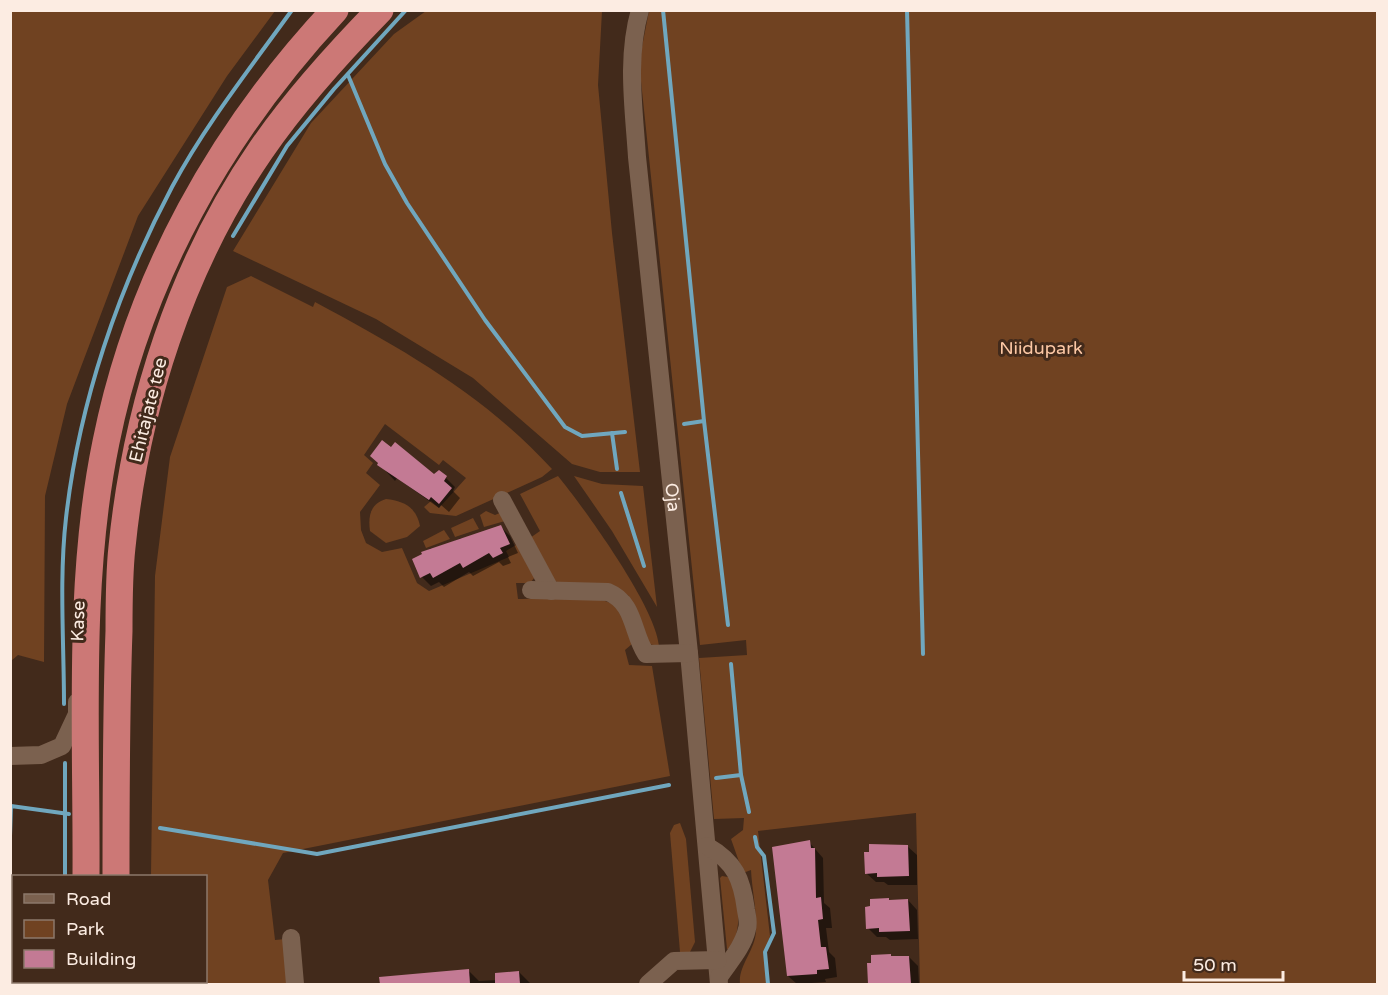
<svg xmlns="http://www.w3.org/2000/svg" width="1388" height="995" font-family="'Varela Round',sans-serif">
  <rect width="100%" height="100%" fill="#422a1b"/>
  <g fill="#704221">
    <polygon points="11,10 275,11 227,76 138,216 67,404 45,496 44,662 18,655 11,661"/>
    <polygon points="426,11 602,11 598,85 612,233 640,472 600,472 572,464 473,378 376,319 233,251 311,123 394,34"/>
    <path d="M649 11H1377V984H920L916 813 758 831 770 936 765 952 768 984H740C738 966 755 951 756 931 757 911 752 890 751 870L743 873 731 839 743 830 744 818 714 819 699 658 747 655 746 640 700 645 639 62Z"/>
    <path d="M251 276 313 307 315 302C404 350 483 394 552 469L542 477 456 516 430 513 424 507 431 501 439 508 466 478 443 460 439 465 385 424 364 455 373 463 366 473 380 485 360 512 361 530 366 543 382 552 402 548 417 583 429 591 509 557 506 551 516 545 505 521 484 527 480 515 486 511 495 515 502 512 535 577 530 583H516L518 599C541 599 604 591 619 609 627 617 629 634 632 644L625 650 629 665 652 666 670 776 283 853 268 880 275 940 286 939 290 984H150V982H206V876H151L155 576 170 457 227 287Z"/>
    <path d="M558 476C584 508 656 607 659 646L648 644 628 595 561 584 555 581 530 538 540 531 520 494Z"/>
    <polygon points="574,476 602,484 643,486 657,607 612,531"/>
    <path d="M386 499C404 501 416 507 420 526L407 537 386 543 370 531C368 516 370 504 386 499Z"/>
    <polygon points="473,518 479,529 455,537 451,528"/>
    <polygon points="444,530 450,539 426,548 423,541"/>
    <polygon points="680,823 686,839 695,942 688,956 680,952 670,833 674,825"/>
    <path d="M722 876 728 877C743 900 740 925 732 950L727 949 720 878Z"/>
  </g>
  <g fill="#0007">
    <polygon points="372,456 446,478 455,487 453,491 460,498 449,512 441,505 439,508 397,478 395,481"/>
    <polygon points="501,527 510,536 518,553 508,557 511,563 503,566 499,562 473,576 469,572 444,587 439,582 431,586 422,577 414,559 431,548 433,551 461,538 463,540"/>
    <polygon points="809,842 823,858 824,903 830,908 832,928 826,928 829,952 835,958 837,977 825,979 826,982 797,984 788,976"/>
    <polygon points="907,846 917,855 917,885 888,885 884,882 876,882 866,873"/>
    <polygon points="908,900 917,910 918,939 890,940 886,937 877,937 868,928"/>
    <polygon points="909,957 918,966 919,984 869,984 868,965"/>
    <polygon points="468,970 479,981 497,980 519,972 531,984 394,984 393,977"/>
  </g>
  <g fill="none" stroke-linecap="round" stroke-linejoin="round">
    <g stroke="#70a7be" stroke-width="4">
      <polyline points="663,10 704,421 728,625"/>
      <polyline points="907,10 923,654"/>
      <polyline points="348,75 385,164 407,203 485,320 565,427 582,436 625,432"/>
      <polyline points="233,236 287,146 334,89 406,10"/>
      <polyline points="684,424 704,421"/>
      <polyline points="612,433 617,469"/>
      <polyline points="621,493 644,566"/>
      <polyline points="731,664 741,775 749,812"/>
      <path d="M64 704C64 643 59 579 66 518 79 403 118 289 172 187 205 125 251 67 292 10"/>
      <polyline points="716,778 741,775"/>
      <polyline points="160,828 317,854 669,785"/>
      <polyline points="10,836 11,806 69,814"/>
      <polyline points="755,837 757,847 764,856 774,933 765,952 768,984"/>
      <polyline points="65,876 65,763"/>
      <polyline points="64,984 64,982"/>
    </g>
  </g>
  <g fill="#c37a94">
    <polygon points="382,440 391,447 395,442 434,474 439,470 447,476 444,481 452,488 439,504 431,497 429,500 377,465 378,463 370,456"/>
    <polygon points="501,525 510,544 500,548 503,553 493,558 489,553 463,568 460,563 433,578 430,573 420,578 412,559 422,554 421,552"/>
    <polygon points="810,840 811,848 815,848 816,898 821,897 823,919 818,920 821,947 826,947 829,969 817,970 817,974 787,976 772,847"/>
    <polygon points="869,844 908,845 909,876 877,877 877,873 865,874 864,852 869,852"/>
    <polygon points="889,898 889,900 908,899 910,931 879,932 879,928 866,929 865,907 870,906 870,899"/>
    <polygon points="891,954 891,956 909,956 911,984 868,984 867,963 871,963 871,955"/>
    <polygon points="469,969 470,984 380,984 379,977"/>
    <polygon points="519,971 520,984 495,984 495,973"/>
  </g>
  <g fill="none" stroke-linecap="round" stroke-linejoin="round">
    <g stroke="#7b614f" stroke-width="18">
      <path id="s1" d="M640 10C626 58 634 109 637 157L689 653 719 984"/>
      <polyline points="502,500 551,591"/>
      <path d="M531 590 608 592C635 603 632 633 646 654L689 653"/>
      <polyline points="10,756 41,755 62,746 77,714 77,702"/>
      <path d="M707 846C735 862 742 879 746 910 747 916 749 923 747 929 743 947 729 962 719 977"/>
      <polyline points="291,938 295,984"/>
      <polyline points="648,984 674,961 718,960"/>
    </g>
    <g stroke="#cc7876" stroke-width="27">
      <path d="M86 876C87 734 77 582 106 442 139 278 221 132 335 10"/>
      <path d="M116 876C116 795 116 713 119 631 119 603 119 574 122 547 136 407 181 266 261 150 296 99 337 54 380 10"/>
      <polyline points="85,984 85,982"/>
      <polyline points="115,984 115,982"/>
    </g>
  </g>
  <g text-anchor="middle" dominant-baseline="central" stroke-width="6" stroke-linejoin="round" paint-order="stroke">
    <g font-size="18" fill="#fcc7a4" stroke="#422a1b">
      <text x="1041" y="348">Niidupark</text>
    </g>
    <g font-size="18" fill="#fcece2" stroke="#422a1b">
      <text transform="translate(148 410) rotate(-76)">Ehitajate tee</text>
      <text stroke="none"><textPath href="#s1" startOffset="490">Oja</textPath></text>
      <text transform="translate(78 621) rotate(-88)">Kase</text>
    </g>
  </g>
  <rect width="1388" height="995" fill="none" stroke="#fcece2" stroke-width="24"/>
  <rect x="12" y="875" width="195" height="108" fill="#422a1b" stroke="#8c786b" stroke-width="1.5"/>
  <rect x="24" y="894" width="30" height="9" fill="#7b614f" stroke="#8c786b" stroke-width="1.5"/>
  <text x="66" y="905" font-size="18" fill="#fcece2">Road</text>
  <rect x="24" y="920" width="30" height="18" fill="#704221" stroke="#8c786b" stroke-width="1.5"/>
  <text x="66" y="935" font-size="18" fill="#fcece2">Park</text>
  <rect x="24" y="950" width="30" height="18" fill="#c37a94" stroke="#8c786b" stroke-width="1.5"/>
  <text x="66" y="965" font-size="18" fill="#fcece2">Building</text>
  <path d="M1184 971v9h99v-9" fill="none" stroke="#fcece2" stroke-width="3"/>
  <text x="1193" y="971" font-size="18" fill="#fcece2" stroke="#422a1b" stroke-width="4.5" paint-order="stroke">50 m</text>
</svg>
